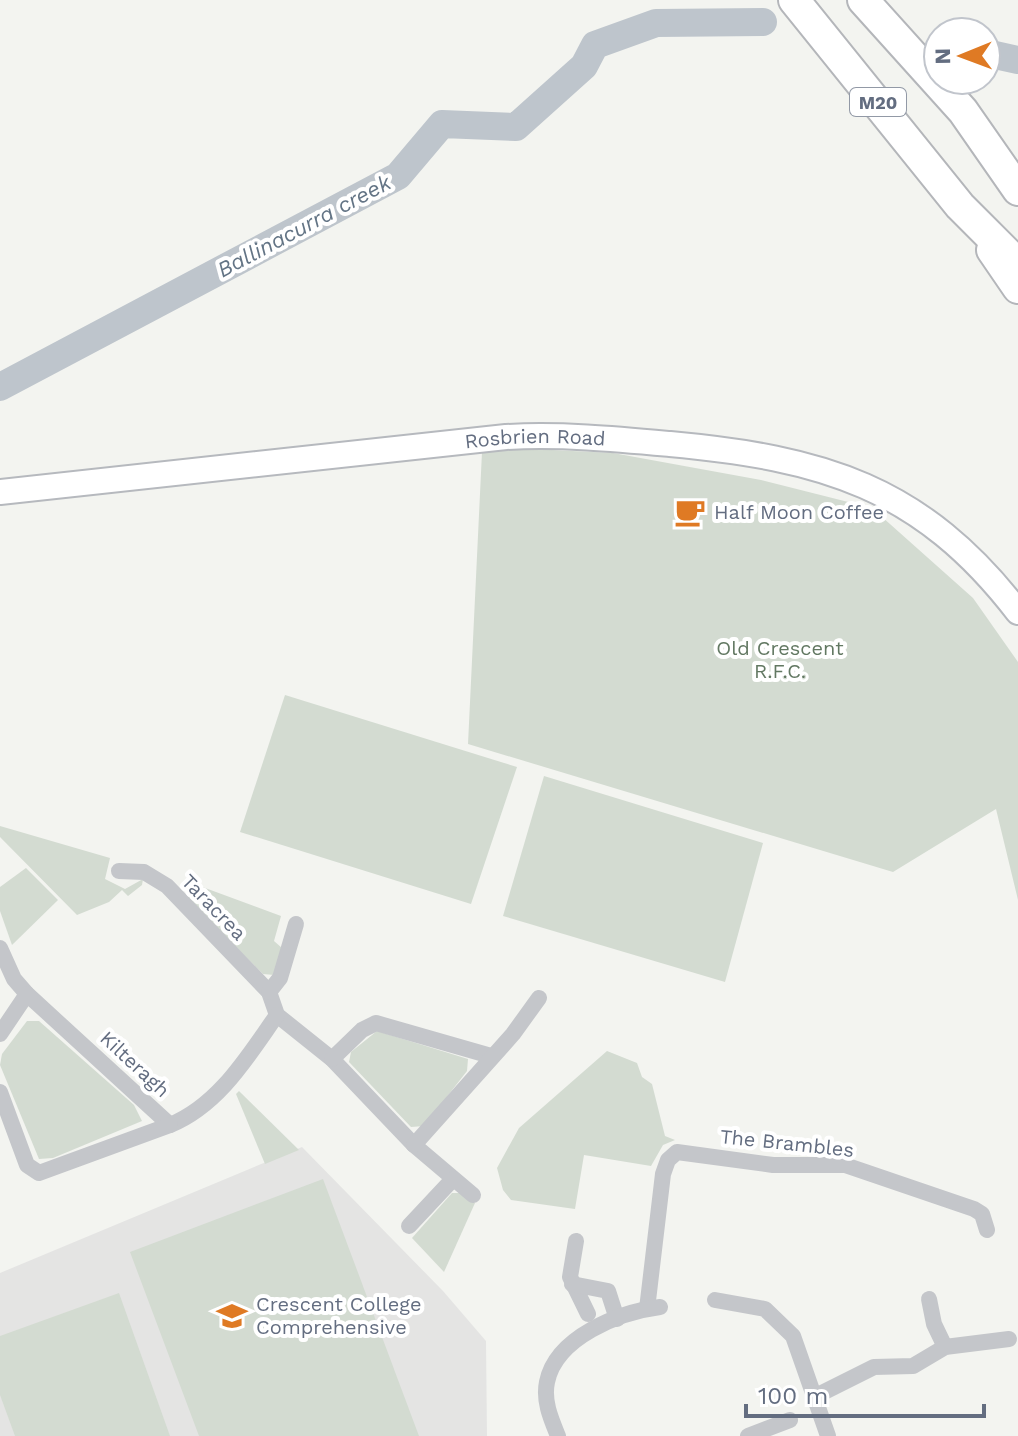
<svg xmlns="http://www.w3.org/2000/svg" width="1018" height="1436" font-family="'Work Sans',sans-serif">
  <rect width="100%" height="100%" fill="#f3f4f0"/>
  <polygon fill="#e4e4e3" points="302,1147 443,1291 486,1341 487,1436 0,1436 0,1273"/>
  <g fill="#d3dbd1">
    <polygon points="511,448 613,453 761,480 872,508 973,598 1018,662 1018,900 996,809 893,872 468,744 482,452"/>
    <polygon points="285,695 517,767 471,904 240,832"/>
    <polygon points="544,776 763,843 725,982 503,916"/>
    <polygon points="0,826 110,858 105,879 125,889 143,879 142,885 128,896 122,890 109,902 77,915 0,837"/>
    <polygon points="26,868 58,900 12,945 0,911 0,887"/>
    <polygon points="197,885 281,916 274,941 282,948 274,975 263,974 186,898"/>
    <polygon points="27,1021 39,1021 134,1105 142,1121 53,1158 39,1159 0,1065 2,1054"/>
    <polygon points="377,1031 468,1059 467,1071 424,1126 411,1127 349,1062 351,1052"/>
    <polygon points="607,1051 637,1063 642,1077 652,1084 665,1136 675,1140 663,1145 651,1166 584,1155 575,1209 511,1200 503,1190 497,1168 519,1128"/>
    <polygon points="239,1091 299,1150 265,1164 236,1094"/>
    <polygon points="323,1179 419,1436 199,1436 130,1252"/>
    <polygon points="452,1193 461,1193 475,1203 444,1272 412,1238"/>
    <polygon points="119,1293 170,1436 15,1436 0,1395 0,1336"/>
  </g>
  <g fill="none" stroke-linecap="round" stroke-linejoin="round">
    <g stroke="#bec5cc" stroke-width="28">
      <polyline points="986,53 1018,60"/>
      <polyline points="0,387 398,176 442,124 516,127 584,66 595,45 656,23 763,22"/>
    </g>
    <g stroke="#b6b9be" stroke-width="28">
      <g id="secondary">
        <path id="s1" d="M0 492 506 437C561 434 615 439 670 444 822 458 921 486 1018 612"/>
      </g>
    </g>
    <g stroke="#b4b6ba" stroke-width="34">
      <g id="highway">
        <polyline points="794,0 960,206 1018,264"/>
        <polyline points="863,0 963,111 1018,190"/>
        <polyline points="992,250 1018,288"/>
      </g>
    </g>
    <g stroke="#c4c6ca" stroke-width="16">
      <polyline points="119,871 144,872 167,886 269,992 277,1015 332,1059 414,1145 473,1195"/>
      <polyline points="0,948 14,979 27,994"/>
      <polyline points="269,992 280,978 296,924"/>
      <path d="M0 1034 27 994 170 1125C219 1105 248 1056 277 1015"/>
      <polyline points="332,1059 362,1030 376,1023 491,1056"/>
      <polyline points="0,1092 27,1165 39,1173 170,1125"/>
      <polyline points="414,1145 513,1034 539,998"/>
      <polyline points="409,1226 453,1179"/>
      <polyline points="576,1241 570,1277 588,1314"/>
      <polyline points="572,1284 608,1291 617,1319"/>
      <polyline points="929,1299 934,1324 945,1347"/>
      <polyline points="715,1300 765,1309 793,1336 828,1436"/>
      <polyline points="647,1309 663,1174 668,1160 677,1152 773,1165 845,1165 974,1209 982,1214 987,1230"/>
      <polyline points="814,1397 874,1367 913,1366 945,1347 1009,1339"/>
      <path d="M558 1436C551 1419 543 1401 547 1382 556 1337 620 1312 660 1307"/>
      <polyline points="748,1436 790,1420"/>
    </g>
    <use href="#secondary" stroke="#fff" stroke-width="24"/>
    <use href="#highway" stroke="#fff" stroke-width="30"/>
  </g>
  <defs>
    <g id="cafe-bare" transform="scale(2.4)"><path d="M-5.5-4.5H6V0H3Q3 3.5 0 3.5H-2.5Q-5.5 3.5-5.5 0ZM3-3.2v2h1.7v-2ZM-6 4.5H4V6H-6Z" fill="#df7a24" stroke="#fff" stroke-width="2.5" paint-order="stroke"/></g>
    <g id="school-bare" transform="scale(2.4)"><path d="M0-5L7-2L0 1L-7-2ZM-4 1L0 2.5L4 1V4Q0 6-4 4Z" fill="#df7a24" stroke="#fff" stroke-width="2.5" paint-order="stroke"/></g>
  </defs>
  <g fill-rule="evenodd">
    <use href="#cafe-bare" x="690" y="512"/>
    <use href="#school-bare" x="232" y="1316"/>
  </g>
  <g text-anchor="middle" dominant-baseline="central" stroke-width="8" stroke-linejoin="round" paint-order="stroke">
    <rect fill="#fff" stroke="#9299a6" stroke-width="2" x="850" y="88" width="56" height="28" rx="6"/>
    <g font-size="18" font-weight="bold" fill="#636d80">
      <text x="878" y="102">M20</text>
    </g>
    <g font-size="20" fill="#636d80" stroke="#fff">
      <text stroke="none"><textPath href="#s1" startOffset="538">Rosbrien Road</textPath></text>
      <text transform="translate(214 907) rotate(46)">Taracrea</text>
      <text transform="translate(135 1064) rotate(43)">Kilteragh</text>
      <text transform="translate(787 1143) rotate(6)">The Brambles</text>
    </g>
    <g font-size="20" fill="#636d80" stroke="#fff" text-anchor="start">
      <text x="714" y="512">Half Moon Coffee</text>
      <text x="256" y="1304">Crescent College<tspan x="256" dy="23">Comprehensive</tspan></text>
    </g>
    <g font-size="20" fill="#627862" stroke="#fff">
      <text x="780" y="648">Old Crescent<tspan x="780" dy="23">R.F.C.</tspan></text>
    </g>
    <g font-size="22" font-style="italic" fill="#637485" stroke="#fff">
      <text transform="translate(304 226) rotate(-28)">Ballinacurra creek</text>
    </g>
  </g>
  <g transform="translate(962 56) rotate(269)"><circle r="38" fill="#ffffff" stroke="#c1c5cc" stroke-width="2"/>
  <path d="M0-6L14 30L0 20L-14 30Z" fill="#df7a24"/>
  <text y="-12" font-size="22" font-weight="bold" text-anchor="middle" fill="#636d80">N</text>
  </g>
  <path d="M746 1404v12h238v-12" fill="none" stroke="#636d80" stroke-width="4"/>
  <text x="758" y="1404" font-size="24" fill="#636d80" stroke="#ffffff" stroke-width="6" paint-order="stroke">100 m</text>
</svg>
